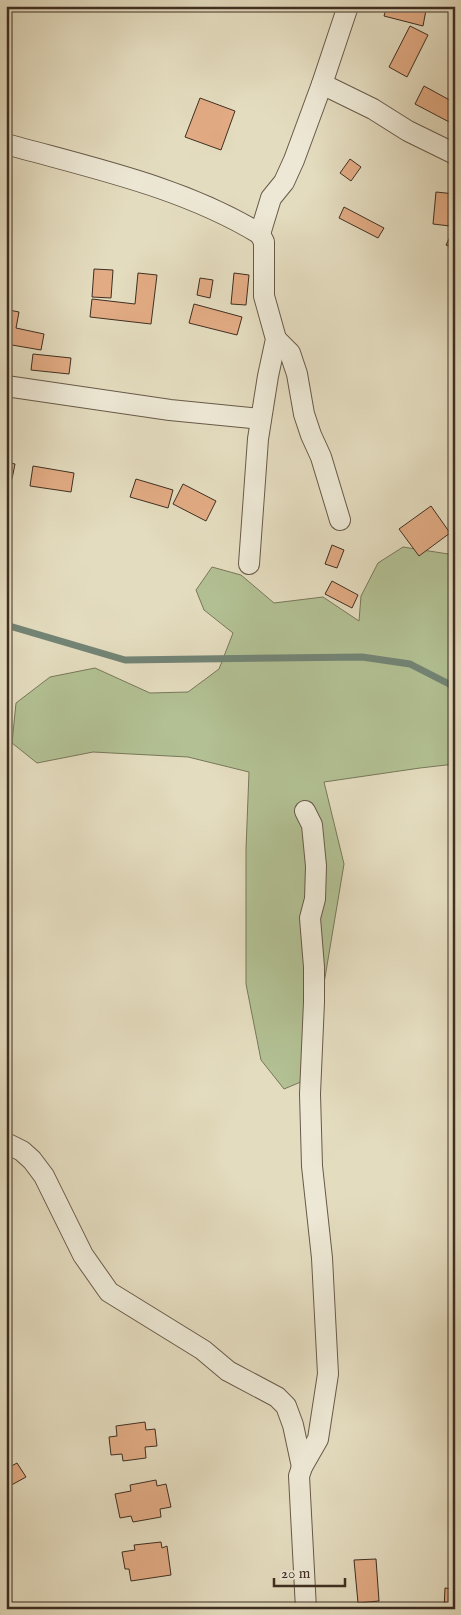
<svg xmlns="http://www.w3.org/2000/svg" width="461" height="1615" font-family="'IM FELL English',serif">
  <rect width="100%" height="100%" fill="#e4dcbf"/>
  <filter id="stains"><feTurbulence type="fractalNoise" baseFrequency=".004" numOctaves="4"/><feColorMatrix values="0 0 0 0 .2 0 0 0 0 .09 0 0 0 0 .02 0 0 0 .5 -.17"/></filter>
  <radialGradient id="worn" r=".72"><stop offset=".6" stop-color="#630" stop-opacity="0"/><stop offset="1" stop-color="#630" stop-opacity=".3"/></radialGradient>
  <polygon fill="#b2c093" stroke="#78785a" points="403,547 455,555 455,764 420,768 324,782 344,864 308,1079 284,1089 261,1060 246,984 246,849 249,772 188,757 93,752 37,763 12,743 16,703 50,677 95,668 150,693 188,692 219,669 233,633 204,610 196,590 212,567 241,575 274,603 323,597 359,621 361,596 378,563"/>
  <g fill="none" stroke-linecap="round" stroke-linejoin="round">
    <polyline stroke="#738475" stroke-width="7" points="6,625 125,660 362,657 410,664 455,687"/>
  </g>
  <g fill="#e2ab84" stroke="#3f2f22">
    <polygon points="387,6 412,6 426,10 423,26 384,16"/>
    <polygon points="410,26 428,35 407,77 389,67"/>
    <polygon points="424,86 455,103 455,121 453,124 415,104"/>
    <polygon points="200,98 235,111 221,150 185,137"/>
    <polygon points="350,159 361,167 351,181 340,173"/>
    <polygon points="436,192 455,194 455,211 452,210 450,226 433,224"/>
    <polygon points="344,207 384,228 378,238 339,218"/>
    <polygon points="453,231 455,232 455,249 446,245"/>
    <polygon points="94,269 113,270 111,298 92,297"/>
    <polygon points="138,273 157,275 151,324 90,317 92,299 135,304"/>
    <polygon points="234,273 249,275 246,305 231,304"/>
    <polygon points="200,278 213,280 210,298 197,295"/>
    <polygon points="194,304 242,317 237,335 189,323"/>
    <polygon points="9,310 19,312 16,328 44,334 41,350 6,344 6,324"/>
    <polygon points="33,354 71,358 69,374 31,370"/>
    <polygon points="6,462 15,464 12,479 6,477"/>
    <polygon points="33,466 74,473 71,492 30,486"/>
    <polygon points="136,479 173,490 168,508 130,497"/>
    <polygon points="183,484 216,501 206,521 173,504"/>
    <polygon points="431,506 450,533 419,556 399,529"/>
    <polygon points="332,545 344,550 337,568 325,564"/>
    <polygon points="332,581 358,595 352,608 325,594"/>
    <polygon points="145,1422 146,1430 155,1429 157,1446 145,1447 146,1458 123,1461 122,1454 111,1455 109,1437 117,1436 116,1426"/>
    <polygon points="17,1463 26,1477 6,1488 6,1469"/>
    <polygon points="156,1480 157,1486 166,1484 171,1507 160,1509 161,1517 133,1522 131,1516 120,1518 115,1494 131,1491 130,1485"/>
    <polygon points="161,1542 162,1548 167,1546 171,1575 131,1581 129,1569 125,1569 122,1552 135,1550 134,1545"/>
    <polygon points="376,1559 379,1601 358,1603 354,1560"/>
    <polygon points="445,1588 455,1589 455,1609 444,1609"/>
    <polygon points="432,1605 432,1609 368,1609"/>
  </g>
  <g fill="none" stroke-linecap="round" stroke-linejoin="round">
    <g stroke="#685a49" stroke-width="22">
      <g id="minor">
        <polyline points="322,84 373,109 408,131 455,154"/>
        <path d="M6 144C92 168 183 187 260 234L271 198 284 182 294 160 322 84 348 6"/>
        <polyline points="276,339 290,353 297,374 304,414 311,435 321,457 340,520"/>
        <polyline points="6,386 170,410 261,419"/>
        <polyline points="249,564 258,439 268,376 276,339 264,296 264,242 260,234"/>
        <polyline points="305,811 312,825 316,866 315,899 310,918 314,967 314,1002 310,1094 312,1166 322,1258 328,1374 318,1439 302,1467 299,1476 306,1609"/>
        <polyline points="6,1143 22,1151 32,1160 44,1176 83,1255 109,1292 203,1350 228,1371 277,1397 286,1406 293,1425 302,1467"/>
      </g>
    </g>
    <use href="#minor" stroke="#ede8d5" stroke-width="20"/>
  </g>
  <rect width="461" height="1615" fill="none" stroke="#e4dcbf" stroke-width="25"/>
  <rect x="8" y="8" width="446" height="1600" fill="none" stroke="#3f2f22" stroke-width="2.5"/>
  <rect x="12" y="12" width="436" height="1590" fill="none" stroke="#3f2f22"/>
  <path d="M274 1578v8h71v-8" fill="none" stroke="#3f2f22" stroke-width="2.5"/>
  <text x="281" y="1578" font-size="15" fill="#3f2f22" stroke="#ede8d5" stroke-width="4" paint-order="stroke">20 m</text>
  <rect width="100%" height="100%" filter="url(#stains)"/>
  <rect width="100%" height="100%" fill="url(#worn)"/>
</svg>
